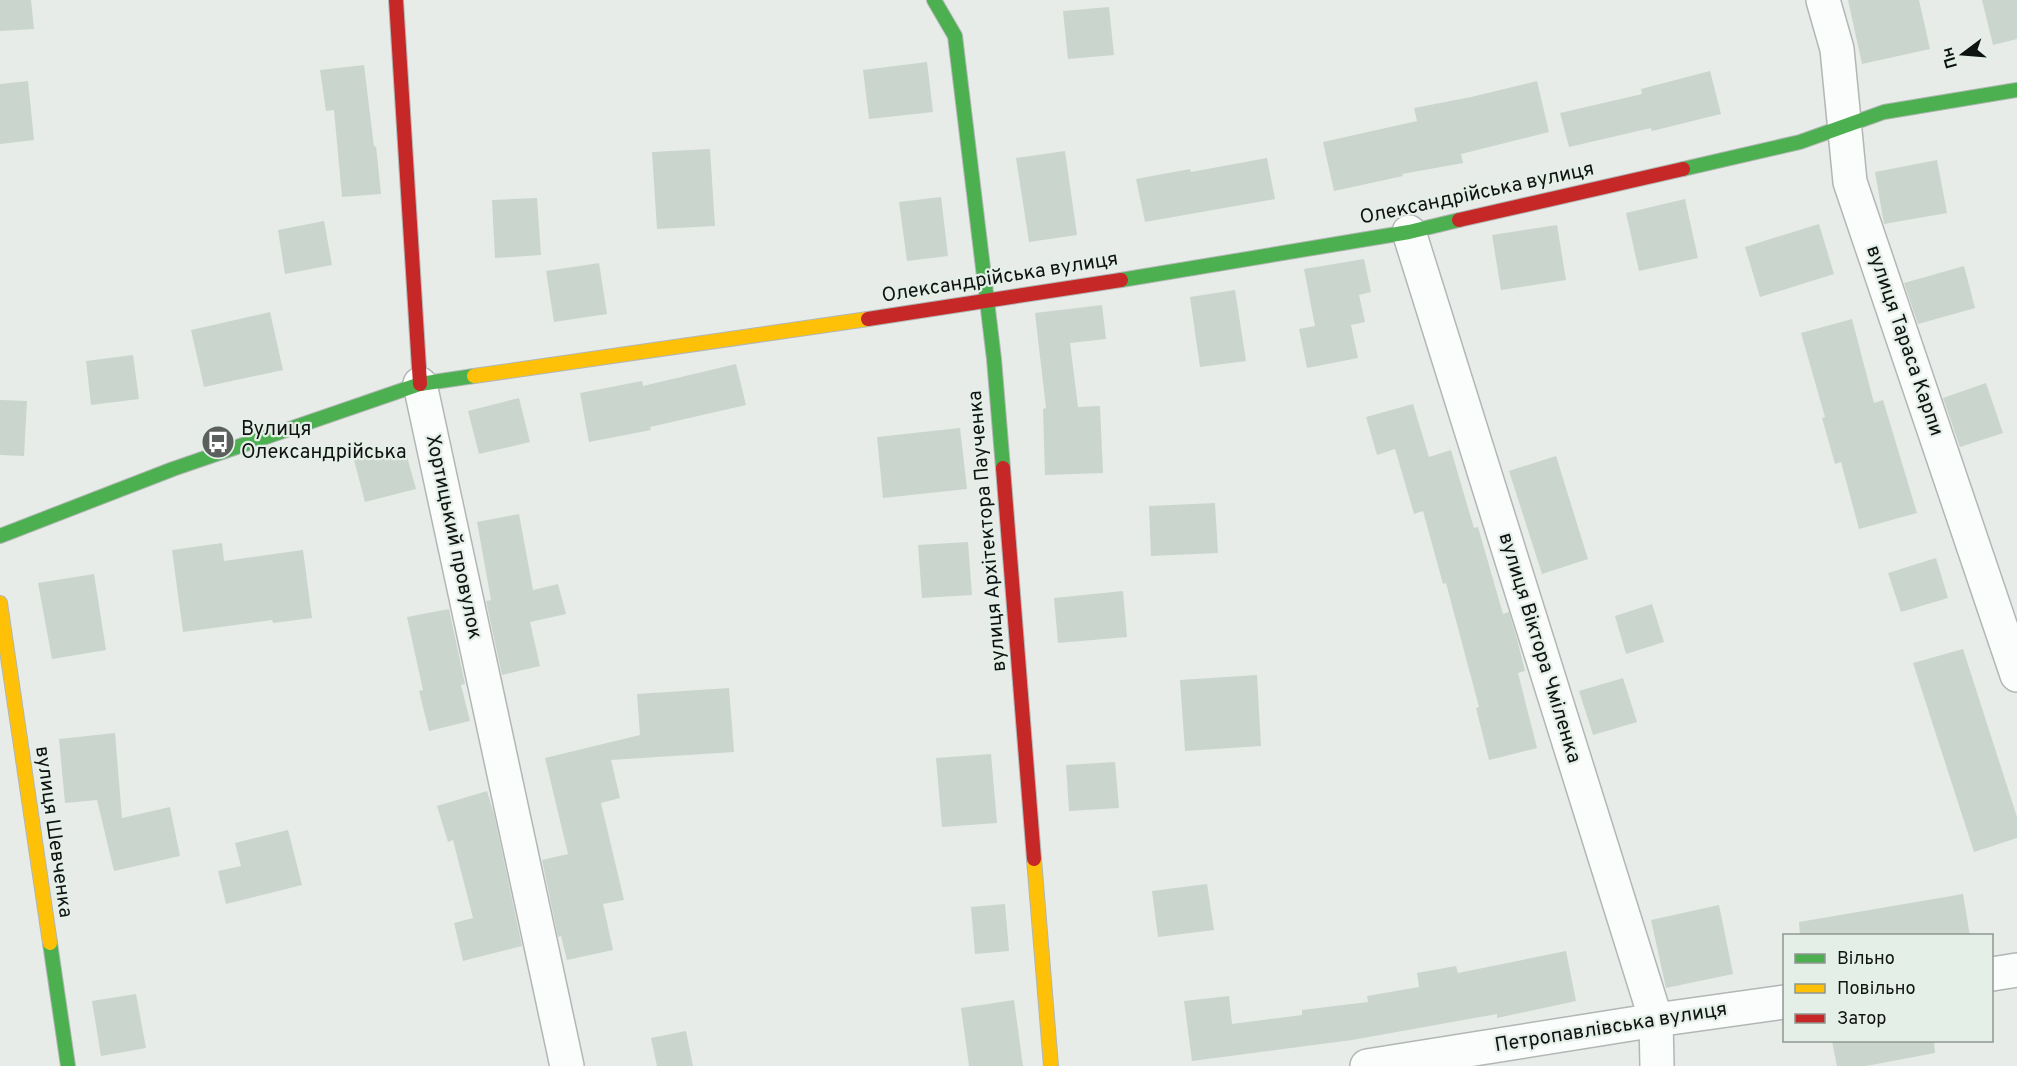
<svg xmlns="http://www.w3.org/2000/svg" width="2017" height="1066" font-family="Overpass,sans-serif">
  <rect width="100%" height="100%" fill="#e7ece9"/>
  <g fill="#cad5ce">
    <polygon points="0,0 31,0 34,29 0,31"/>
    <polygon points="1848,0 1919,0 1930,49 1862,64"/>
    <polygon points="1982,0 2017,0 2017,39 1993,45"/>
    <polygon points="1109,7 1114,55 1068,59 1063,11"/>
    <polygon points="927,62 933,112 869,119 863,70"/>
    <polygon points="364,65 374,147 376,146 381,194 342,197 334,110 326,111 320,70"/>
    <polygon points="1710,71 1721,114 1652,131 1651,128 1569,147 1560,113 1642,94 1641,89"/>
    <polygon points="28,81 34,140 0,144 0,84"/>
    <polygon points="1537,81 1549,132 1461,154 1463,163 1402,174 1403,176 1334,191 1323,142 1417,121 1414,108 1471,97"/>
    <polygon points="710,149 715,226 657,229 652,152"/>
    <polygon points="1065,151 1077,235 1029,242 1016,158"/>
    <polygon points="1267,158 1275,199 1145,222 1136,179 1190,169 1191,172"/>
    <polygon points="1937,160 1947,213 1884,224 1875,172"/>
    <polygon points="941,197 948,256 907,261 899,202"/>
    <polygon points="537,198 541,255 495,258 492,200"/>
    <polygon points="1685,199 1698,258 1639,271 1626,213"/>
    <polygon points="324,221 332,265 285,274 278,230"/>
    <polygon points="1819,224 1834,274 1760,297 1745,247"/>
    <polygon points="1557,225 1566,280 1501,290 1492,235"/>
    <polygon points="1364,259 1371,292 1359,295 1365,322 1351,325 1358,358 1307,368 1299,329 1315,326 1304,269"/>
    <polygon points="599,263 607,314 554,322 546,271"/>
    <polygon points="1964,266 1975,308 1918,324 1904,283"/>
    <polygon points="1235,290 1246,361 1200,367 1190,297"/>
    <polygon points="1102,305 1106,339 1070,343 1078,407 1100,406 1103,473 1045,475 1043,409 1046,408 1035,313"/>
    <polygon points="270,312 283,370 204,387 191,330"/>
    <polygon points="1852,319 1874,403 1883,400 1917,513 1859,529 1841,462 1835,464 1822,418 1825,417 1801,333"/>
    <polygon points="133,355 139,399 91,405 86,361"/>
    <polygon points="736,364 746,405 650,427 651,430 589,442 580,393 642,381 643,386"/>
    <polygon points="1986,383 2003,433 1960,447 1943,398"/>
    <polygon points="519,398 530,442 479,454 468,411"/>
    <polygon points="0,400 27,401 24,456 0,455"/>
    <polygon points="1413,404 1429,457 1451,450 1474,528 1478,527 1503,614 1509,612 1517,639 1525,671 1518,673 1537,748 1489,760 1476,708 1479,707 1446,583 1443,584 1423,511 1414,514 1395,449 1377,455 1366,417"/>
    <polygon points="960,428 967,489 883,498 877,437"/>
    <polygon points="404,446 416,489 365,502 354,460"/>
    <polygon points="1556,456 1588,559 1542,574 1509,471"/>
    <polygon points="1215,503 1218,553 1151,556 1149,506"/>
    <polygon points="519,514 533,590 558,584 566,614 530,622 540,666 502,675 486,601 491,600 477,522"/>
    <polygon points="968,542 972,595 922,598 918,545"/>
    <polygon points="222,543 224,561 303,550 312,618 273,623 272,620 183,632 172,550"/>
    <polygon points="1936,558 1948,598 1901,612 1888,573"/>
    <polygon points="94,574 106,650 52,659 38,583"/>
    <polygon points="1123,591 1127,637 1058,643 1054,598"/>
    <polygon points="1652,604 1664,642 1626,654 1615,616"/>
    <polygon points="449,609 465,684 461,685 470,721 429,731 419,691 423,690 407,617"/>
    <polygon points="1963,649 2017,817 2017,838 1974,852 1913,663"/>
    <polygon points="1257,675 1261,746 1185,751 1180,680"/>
    <polygon points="1623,678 1637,722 1593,735 1579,691"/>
    <polygon points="729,688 734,752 611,760 620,798 601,803 624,900 603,904 613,950 567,960 561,936 558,937 542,860 568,854 545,758 640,735 637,694"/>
    <polygon points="115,733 122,818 170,807 180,856 114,871 97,800 65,803 59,739"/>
    <polygon points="991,754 997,823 942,827 936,758"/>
    <polygon points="1115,762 1119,808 1069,811 1066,765"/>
    <polygon points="487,791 494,814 522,946 463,961 454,923 473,918 453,840 448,842 437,806"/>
    <polygon points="288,830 302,885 226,904 218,871 241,866 235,843"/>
    <polygon points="1207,884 1214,930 1158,937 1152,891"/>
    <polygon points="1963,894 1970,936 1800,936 1799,922"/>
    <polygon points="1005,904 1009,951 975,954 971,907"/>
    <polygon points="1719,905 1733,974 1666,988 1651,920"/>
    <polygon points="1566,951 1576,1001 1497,1018 1497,1014 1352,1040 1192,1061 1184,1001 1229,996 1232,1024 1302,1015 1302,1010 1368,1002 1367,996 1419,987 1417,973 1456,966 1458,973"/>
    <polygon points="136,994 146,1048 101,1056 92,1001"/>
    <polygon points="1014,1000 1023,1066 969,1066 961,1008"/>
    <polygon points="686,1031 693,1066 657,1066 651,1038"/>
    <polygon points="1832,1041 1934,1041 1935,1053 1866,1066 1837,1066"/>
  </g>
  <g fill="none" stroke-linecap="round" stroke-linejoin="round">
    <g stroke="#b2b7b4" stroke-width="36">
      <g id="street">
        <polyline points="1823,0 1837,49 1850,182 2017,675"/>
        <polyline points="1409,232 1656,1020 1657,1066"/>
        <polyline points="420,384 567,1066"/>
        <polyline points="1992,974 2017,970"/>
        <polyline points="1367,1066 1656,1020 1784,1002"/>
      </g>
    </g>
    <g stroke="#b2b7b4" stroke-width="16">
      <g id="fast">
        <polyline points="934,0 955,36 994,359 1003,468"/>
        <polyline points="1683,169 1800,142 1884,112 2017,90"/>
        <polyline points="1121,280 1409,232 1459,220"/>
        <polyline points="0,536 173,469 420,384 474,376"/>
        <polyline points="50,943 68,1066"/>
      </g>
    </g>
    <g stroke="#b2b7b4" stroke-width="16">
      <g id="slow">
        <polyline points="474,376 868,319"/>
        <polyline points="0,603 50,943"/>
        <polyline points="1034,859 1051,1066"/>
      </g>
    </g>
    <g stroke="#b2b7b4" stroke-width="16">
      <g id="jam">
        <polyline points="396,0 420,384"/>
        <polyline points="1459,220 1683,169"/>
        <polyline points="868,319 1121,280"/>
        <polyline points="1003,468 1034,859"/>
      </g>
    </g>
    <use href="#street" stroke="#fbfcfc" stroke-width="33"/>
    <use href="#fast" stroke="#4caf50" stroke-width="14"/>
    <use href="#slow" stroke="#ffc107" stroke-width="14"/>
    <use href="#jam" stroke="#c62828" stroke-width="14"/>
  </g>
  <defs>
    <g id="bus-disc" transform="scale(1.725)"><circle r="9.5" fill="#5b5f5d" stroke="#e4efe8"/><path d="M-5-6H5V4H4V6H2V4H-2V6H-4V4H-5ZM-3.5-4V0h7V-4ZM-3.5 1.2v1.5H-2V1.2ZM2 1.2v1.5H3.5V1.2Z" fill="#fff"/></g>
  </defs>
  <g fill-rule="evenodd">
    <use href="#bus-disc" x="218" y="442"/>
  </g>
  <g text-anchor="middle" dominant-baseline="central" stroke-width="4.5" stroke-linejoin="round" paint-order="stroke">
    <g font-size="20" fill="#0f1311" stroke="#e4efe8">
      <text transform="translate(1477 194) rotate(-12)">Олександрійська вулиця</text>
      <text transform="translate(1000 278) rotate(-9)">Олександрійська вулиця</text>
      <text transform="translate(1904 341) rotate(71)">вулиця Тараса Карпи</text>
      <text transform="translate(988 531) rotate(-95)">вулиця Архітектора Паученка</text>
      <text transform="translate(453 537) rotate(78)">Хортицький провулок</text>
      <text transform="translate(1539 648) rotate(73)">вулиця Віктора Чміленка</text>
      <text transform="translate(53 832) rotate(82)">вулиця Шевченка</text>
      <text transform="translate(1611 1028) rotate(-9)">Петропавлівська вулиця</text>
    </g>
    <g font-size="20" fill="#0f1311" stroke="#e4efe8" text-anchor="start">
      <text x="241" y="430">Вулиця<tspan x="241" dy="23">Олександрійська</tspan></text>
    </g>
  </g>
  <rect x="1783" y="934" width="210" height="108" fill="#e4efe8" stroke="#8f9792" stroke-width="1.5"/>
  <rect x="1795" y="954" width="30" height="9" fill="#4caf50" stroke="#8f9792" stroke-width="1.5"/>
  <text x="1837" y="964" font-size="18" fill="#0f1311">Вільно</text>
  <rect x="1795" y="984" width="30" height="9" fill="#ffc107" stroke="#8f9792" stroke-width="1.5"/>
  <text x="1837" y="994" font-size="18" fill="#0f1311">Повільно</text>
  <rect x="1795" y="1014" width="30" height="9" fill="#c62828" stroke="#8f9792" stroke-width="1.5"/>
  <text x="1837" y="1024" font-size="18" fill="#0f1311">Затор</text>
  <g transform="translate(1963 54) rotate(254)" stroke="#e4efe8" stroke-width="4.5" paint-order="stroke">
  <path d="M0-4.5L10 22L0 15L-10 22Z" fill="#0f1311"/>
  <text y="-9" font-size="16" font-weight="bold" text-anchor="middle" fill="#0f1311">Пн</text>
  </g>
</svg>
